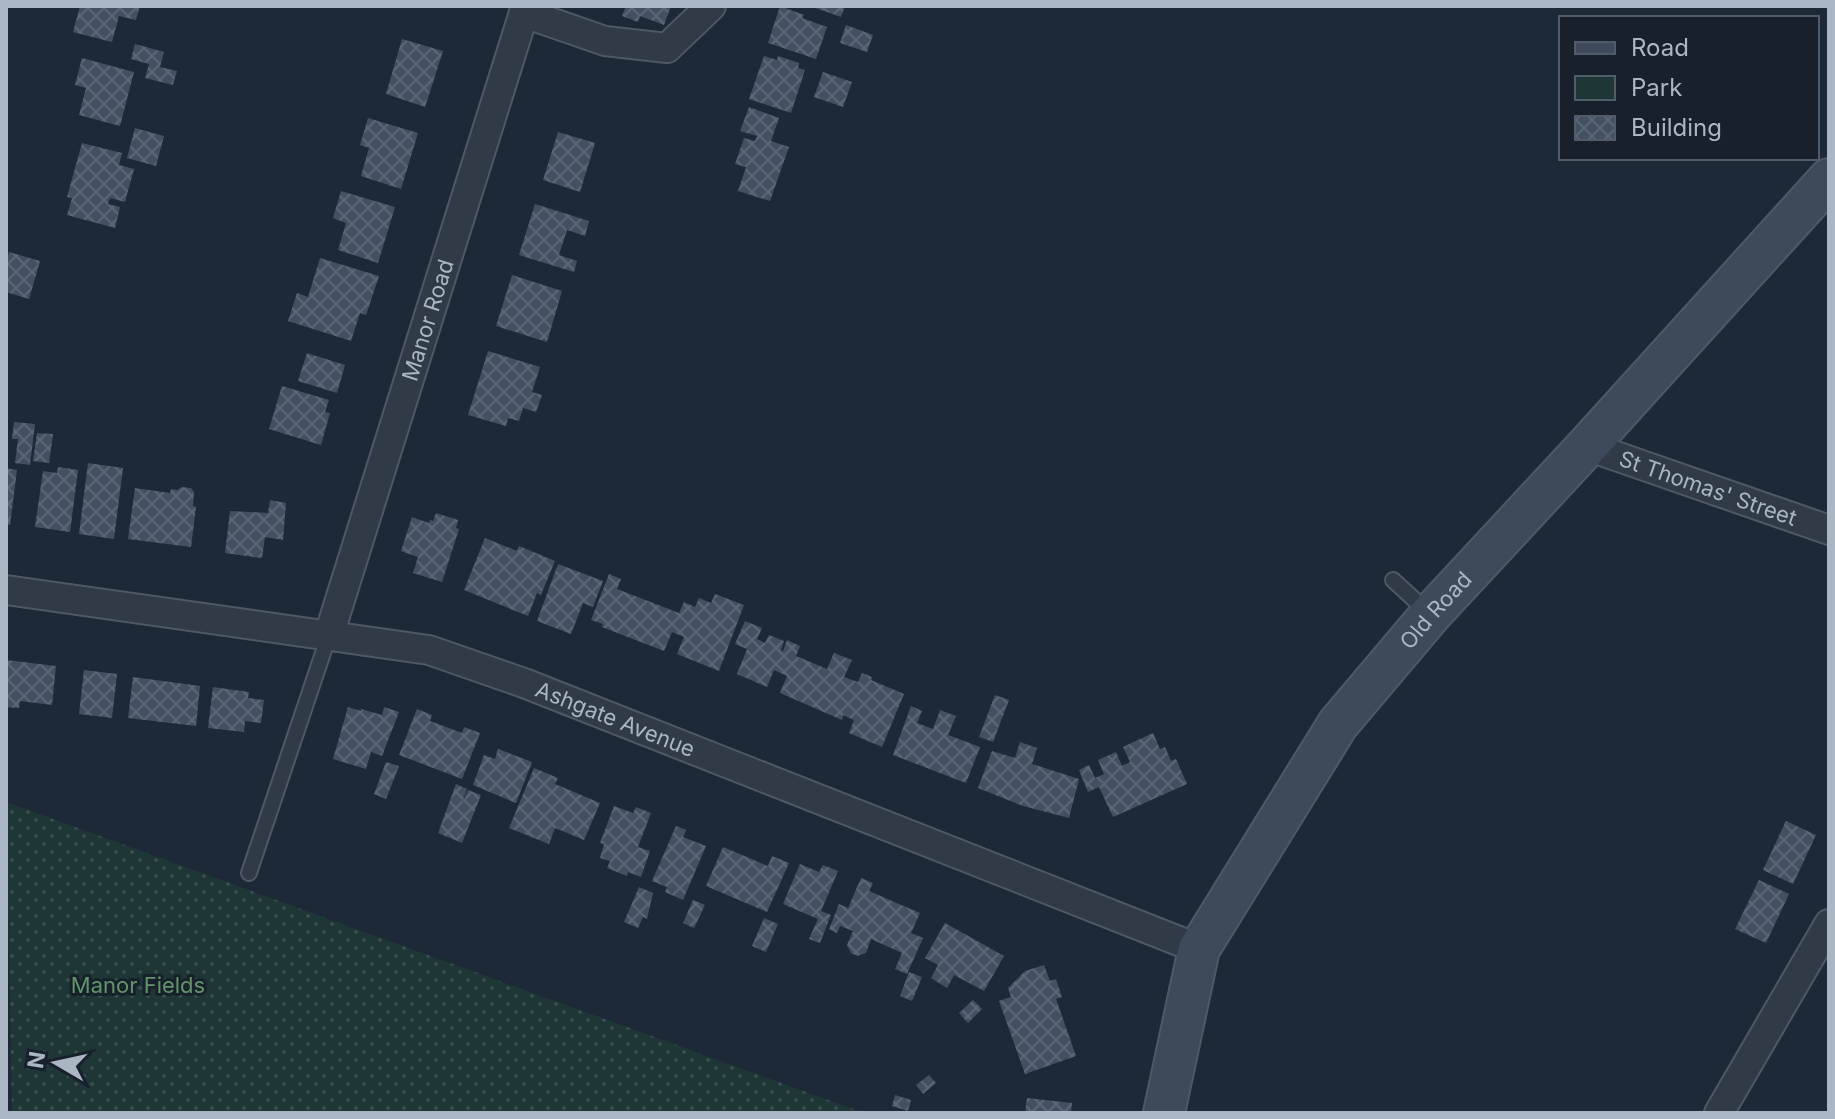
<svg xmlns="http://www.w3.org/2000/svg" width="1835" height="1119" font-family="Inter,sans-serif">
  <defs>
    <pattern id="green-dots" width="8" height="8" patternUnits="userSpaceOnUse" patternTransform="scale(2)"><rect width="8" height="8" fill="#1f3637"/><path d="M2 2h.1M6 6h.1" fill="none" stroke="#3d5152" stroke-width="1.8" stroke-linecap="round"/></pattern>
    <pattern id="building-cross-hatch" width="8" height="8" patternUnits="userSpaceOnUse" patternTransform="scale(2)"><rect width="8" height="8" fill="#435061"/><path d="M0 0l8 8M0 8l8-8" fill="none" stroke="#5b6776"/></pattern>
  </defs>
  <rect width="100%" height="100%" fill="#1d2936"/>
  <polygon fill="url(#green-dots)" points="6,802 864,1113 12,1113"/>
  <g fill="url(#building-cross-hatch)">
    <polygon points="80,6 140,6 136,20 119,16 112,42 73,32"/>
    <polygon points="626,6 671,6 664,25 640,16 638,22 622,16"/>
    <polygon points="780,6 804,15 802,18 827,27 816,59 768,43"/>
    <polygon points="810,6 845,6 841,17"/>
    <polygon points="846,25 873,35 867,52 840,43"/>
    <polygon points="402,39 443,51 425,107 386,94"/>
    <polygon points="135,44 164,52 160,67 177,71 173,85 145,78 149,64 131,59"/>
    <polygon points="764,56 777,60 778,56 799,63 798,68 805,70 791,113 749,99"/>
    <polygon points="82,58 134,72 120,126 79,115 86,88 75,85"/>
    <polygon points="823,72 852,82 843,107 814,97"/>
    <polygon points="749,107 779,118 771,141 789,147 770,201 738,191 746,167 735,164 744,138 755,141 757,136 740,131"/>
    <polygon points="368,118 418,133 401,189 361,176 369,148 360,145"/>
    <polygon points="135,128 164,136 156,166 127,158"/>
    <polygon points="558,132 595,143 580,192 543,180"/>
    <polygon points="82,143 122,153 119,165 134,169 125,202 110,198 108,204 120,207 115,228 67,215 72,198 67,197"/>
    <polygon points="341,191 395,207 378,263 338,250 346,223 333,218"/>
    <polygon points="535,204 589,221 585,236 567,230 559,255 577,261 574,272 519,255"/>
    <polygon points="9,252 40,261 29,299 6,292 6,264"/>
    <polygon points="320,258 379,276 366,315 360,313 351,341 288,321 297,293 308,297"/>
    <polygon points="512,275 562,291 547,342 496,326"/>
    <polygon points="488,351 540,367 532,392 542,395 536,412 523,408 519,421 508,418 506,426 468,415"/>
    <polygon points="307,353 345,365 337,393 298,381"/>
    <polygon points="282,386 329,400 325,412 330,413 321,445 269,429"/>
    <polygon points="14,422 35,424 30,465 15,463 18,439 12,439"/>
    <polygon points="37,433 53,434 49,463 33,461"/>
    <polygon points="88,463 123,468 114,539 79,534"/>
    <polygon points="58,467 78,470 70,532 35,527 43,471 57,473"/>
    <polygon points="6,468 17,470 10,525 6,525"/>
    <polygon points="182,487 191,488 194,492 193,506 196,507 191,547 128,539 135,488 170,493 171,489 177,490"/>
    <polygon points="270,500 286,503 283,540 265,537 262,558 225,553 230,511 268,513"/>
    <polygon points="436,513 458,520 456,528 459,529 442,582 413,573 418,557 401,551 412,517 429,523 430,520 433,521"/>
    <polygon points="485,538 517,551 519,546 555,561 541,595 537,593 528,616 464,590"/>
    <polygon points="558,564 603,581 593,607 583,603 571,634 537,621"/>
    <polygon points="609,574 621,579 617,589 679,613 684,602 695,607 699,598 711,603 715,594 744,605 719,671 677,654 684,637 672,632 664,651 602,627 603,624 591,620"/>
    <polygon points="745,621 762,628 757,639 765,643 769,635 784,641 781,650 783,651 787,640 800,646 796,656 827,669 834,653 852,660 844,677 858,682 862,673 872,677 871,680 904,694 882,747 849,733 854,720 843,715 842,720 780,693 787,676 774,670 767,687 737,674 747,649 735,644"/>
    <polygon points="6,660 56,666 52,705 20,701 19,708 6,707"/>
    <polygon points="84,670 117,674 112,718 79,714"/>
    <polygon points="133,677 200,686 196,726 128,718"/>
    <polygon points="213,687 249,692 248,698 264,700 261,723 245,721 244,732 208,728"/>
    <polygon points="995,695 1009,700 993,742 979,737"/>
    <polygon points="911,706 922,711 917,723 933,729 940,710 956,716 948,735 980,747 966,783 893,755"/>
    <polygon points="348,707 361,711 361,709 382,715 384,707 399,712 382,756 371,752 366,769 333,759"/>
    <polygon points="417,709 432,715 430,721 462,733 464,727 480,733 462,779 399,755"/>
    <polygon points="1153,733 1160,749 1165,747 1171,761 1176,759 1187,784 1113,817 1099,787 1088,792 1079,770 1089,765 1095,778 1104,774 1098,760 1116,752 1122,766 1130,762 1123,747"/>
    <polygon points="1020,742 1037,748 1032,764 1079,779 1069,818 1023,806 978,788 992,751 1015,758"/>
    <polygon points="498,749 532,762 516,803 473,785 484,755 495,759"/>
    <polygon points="386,762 399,766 386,799 374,794"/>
    <polygon points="534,768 558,778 555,784 600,803 584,840 555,828 549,844 509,828"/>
    <polygon points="456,784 467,789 462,804 468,790 481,795 462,843 438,833"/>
    <polygon points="614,806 633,813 636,807 651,813 638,847 650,851 641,877 628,872 627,876 607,868 610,861 600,858 604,844 600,843"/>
    <polygon points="1786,821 1816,835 1793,884 1763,870"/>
    <polygon points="676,826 686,830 683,837 706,846 683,900 665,892 667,887 652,881"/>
    <polygon points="723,847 768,866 772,856 789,863 767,912 706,886"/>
    <polygon points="800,864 819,872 823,865 838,871 821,911 831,915 820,943 809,939 818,919 783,904"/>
    <polygon points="861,878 873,883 869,891 920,913 911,933 923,938 907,974 895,969 902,953 871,939 866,953 857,956 851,953 847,945 853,931 840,926 837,933 829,929 839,904 848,908"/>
    <polygon points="1759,880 1789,894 1766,943 1735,929"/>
    <polygon points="639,887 653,893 647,919 643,917 638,928 624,922"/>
    <polygon points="693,900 705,905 694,928 683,923"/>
    <polygon points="764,918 778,924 766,952 752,946"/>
    <polygon points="945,923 1004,956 984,991 954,975 947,988 931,978 938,965 925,958"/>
    <polygon points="1044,965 1050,981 1056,979 1062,997 1056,999 1076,1056 1025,1074 999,1001 1011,997 1008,988 1025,971"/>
    <polygon points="909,972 922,977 912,1001 900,996"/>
    <polygon points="973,1000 982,1009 968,1023 959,1013"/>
    <polygon points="929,1075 936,1083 923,1094 916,1085"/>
    <polygon points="895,1095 911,1100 908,1111 892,1106"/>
    <polygon points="1027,1098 1072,1103 1071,1113 1025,1113"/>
  </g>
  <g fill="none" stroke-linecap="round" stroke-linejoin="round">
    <g stroke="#4e5965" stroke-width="18">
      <g id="lane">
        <polyline points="1393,580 1430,614"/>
        <polyline points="249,873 329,635"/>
      </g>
    </g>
    <g stroke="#4e5965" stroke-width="32">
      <g id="street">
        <polyline points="524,13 605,41 667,48 711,6"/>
        <path id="s1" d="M1587 446 1829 530"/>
        <path id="s2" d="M6 590 429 650 524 683 1199 949"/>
        <path id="s3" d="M329 635 526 6"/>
        <polyline points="1719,1113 1829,924"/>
      </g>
    </g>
    <g stroke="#4e5965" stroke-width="44">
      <g id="secondary">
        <path id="s4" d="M1164 1113 1199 949 1338 724 1431 614 1587 446 1829 179"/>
      </g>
    </g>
    <use href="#lane" stroke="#313b47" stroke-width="14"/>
    <use href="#street" stroke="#313b47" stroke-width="28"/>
    <use href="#secondary" stroke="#3e4a5a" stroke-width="40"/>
  </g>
  <g text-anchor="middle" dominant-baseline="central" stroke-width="6" stroke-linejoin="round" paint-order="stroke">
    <g font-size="22" fill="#aab6c4" stroke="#17202b">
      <text stroke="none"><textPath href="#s3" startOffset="330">Manor Road</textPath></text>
      <text stroke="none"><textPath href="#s1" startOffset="128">St Thomas' Street</textPath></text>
      <text stroke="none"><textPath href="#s4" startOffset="582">Old Road</textPath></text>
      <text stroke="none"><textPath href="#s2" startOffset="626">Ashgate Avenue</textPath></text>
    </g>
    <g font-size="22" fill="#61956a" stroke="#17202b">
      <text x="138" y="985">Manor Fields</text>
    </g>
  </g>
  <rect width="1835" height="1119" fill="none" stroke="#aab6c4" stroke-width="16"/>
  <rect x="1559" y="16" width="260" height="144" fill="#17202b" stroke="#525c68" stroke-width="2"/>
  <rect x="1575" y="42" width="40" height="12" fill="#3e4a5a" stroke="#525c68" stroke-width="2"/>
  <text x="1631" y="56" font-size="24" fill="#aab6c4">Road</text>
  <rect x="1575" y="76" width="40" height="24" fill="#1f3637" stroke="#525c68" stroke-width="2"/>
  <text x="1631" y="96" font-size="24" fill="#aab6c4">Park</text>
  <rect x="1575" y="116" width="40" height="24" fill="url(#building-cross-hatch)" stroke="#525c68" stroke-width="2"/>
  <text x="1631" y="136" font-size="24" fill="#aab6c4">Building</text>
  <g transform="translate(56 1063) rotate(279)" stroke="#17202b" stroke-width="6" paint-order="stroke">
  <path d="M0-6L14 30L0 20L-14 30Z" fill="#aab6c4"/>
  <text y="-12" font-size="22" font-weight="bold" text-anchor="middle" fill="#aab6c4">N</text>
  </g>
</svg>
